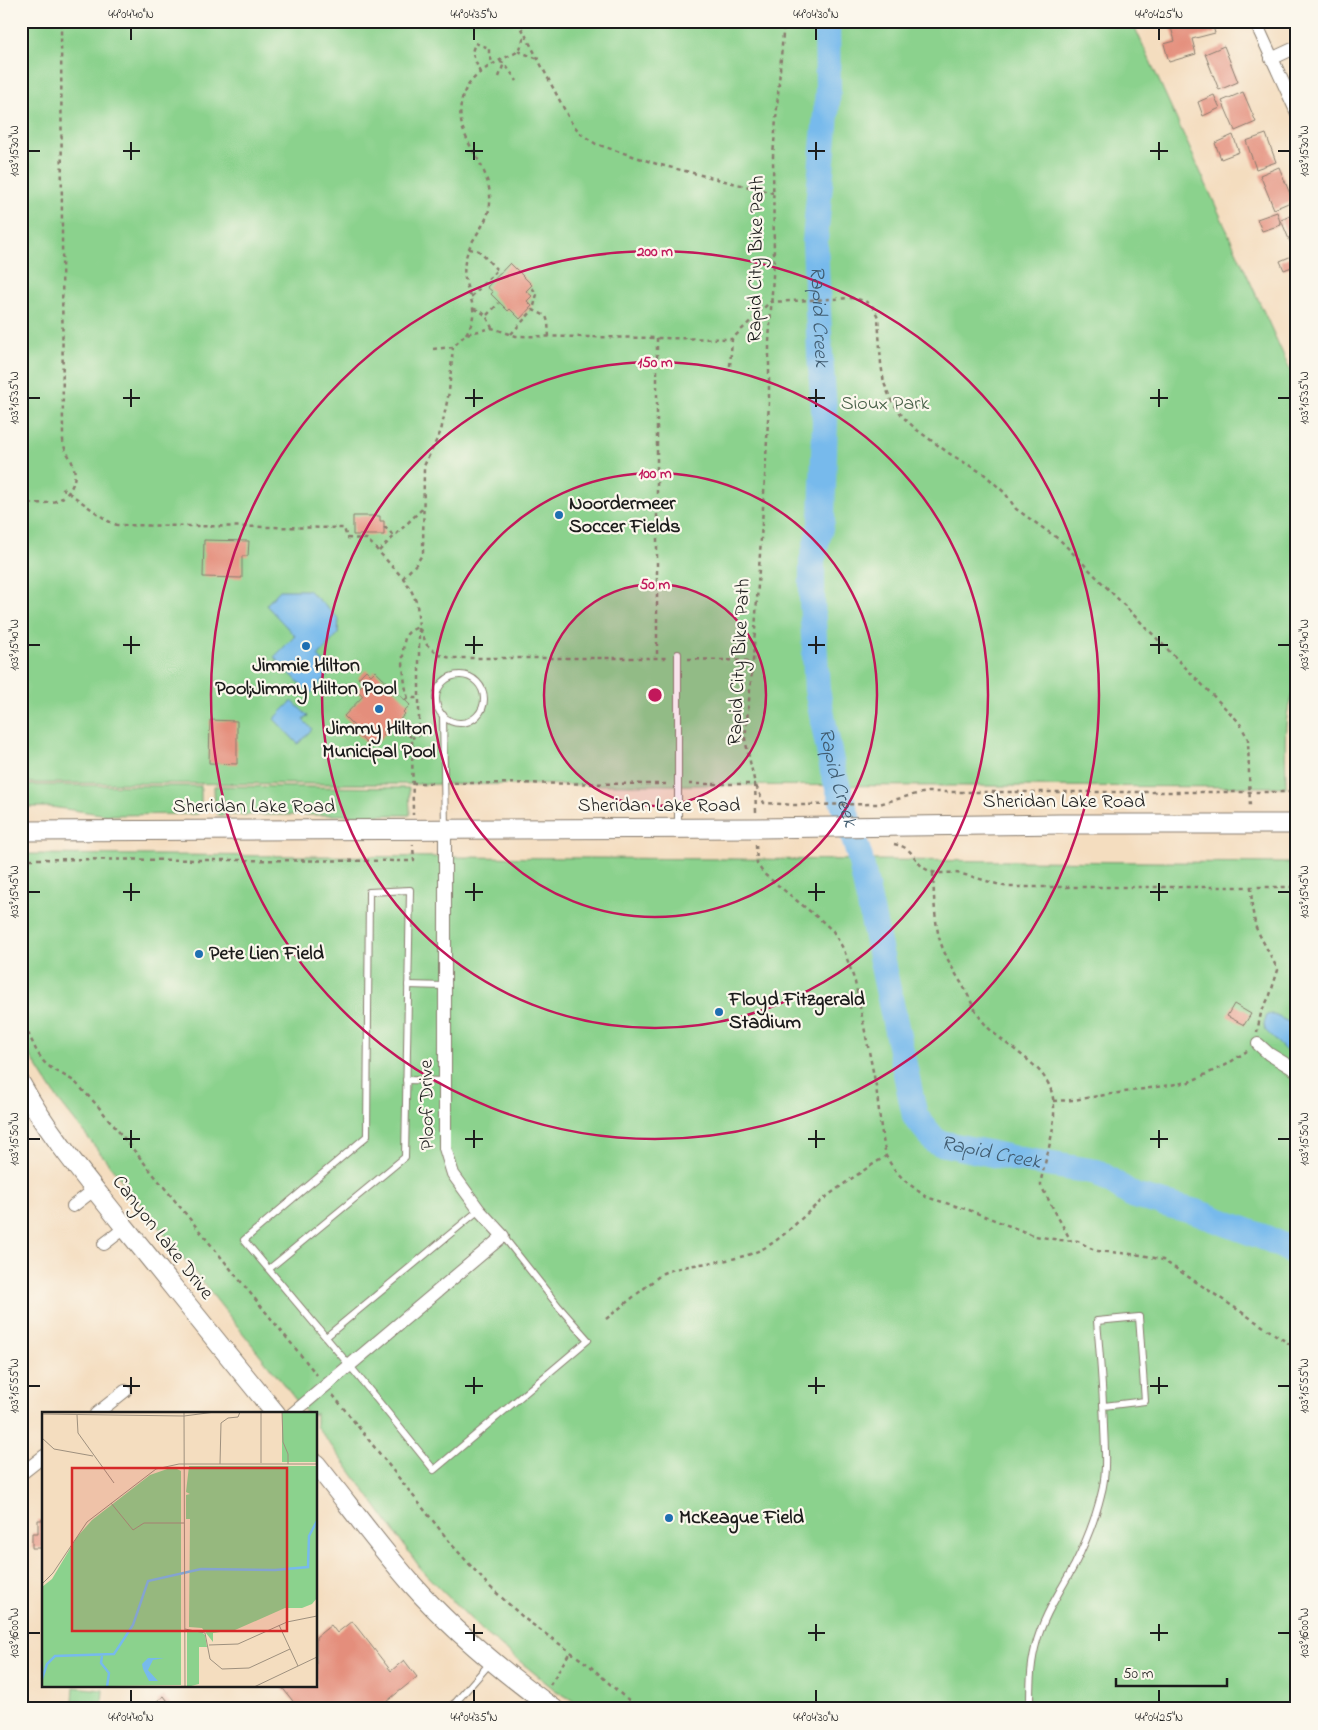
<svg xmlns="http://www.w3.org/2000/svg" width="1318" height="1730" font-family="'Indie Flower',sans-serif">
  <rect width="100%" height="100%" fill="#fbf7ec"/>
  <filter id="ink" filterUnits="userSpaceOnUse"><feTurbulence type="fractalNoise" baseFrequency=".02" numOctaves="2"/><feDisplacementMap in="SourceGraphic" scale="10" xChannelSelector="R" yChannelSelector="G"/><feConvolveMatrix kernelMatrix="1 2 1 2 8 2 1 2 1" color-interpolation-filters="sRGB"/></filter>
  <filter id="wash" filterUnits="userSpaceOnUse"><feTurbulence type="fractalNoise" baseFrequency=".0096" numOctaves="4" result="noise"/><feDisplacementMap in="SourceGraphic" scale="20" xChannelSelector="R" yChannelSelector="G"/><feGaussianBlur stdDeviation="1.12" result="paint"/><feColorMatrix in="noise" values="0 0 0 0 0 0 0 0 0 0 0 0 0 0 0 0 0 1.4 0 .05"/><feComposite in="paint" operator="in"/></filter>
  <g filter="url(#wash)">
    <rect width="100%" height="100%" fill="#f4ddbf"/>
    <g fill="#8bd28d" stroke="#547754">
      <path d="M21 21H1132L1297 385V683C1281 714 1286 753 1286 787L31 783 21 779Z"/>
      <polygon points="21,785 201,786 201,810 198,814 108,815 51,807 21,807"/>
      <polygon points="214,786 409,788 410,815 218,815 215,811"/>
      <polygon points="24,854 1297,863 1297,1709 587,1709 555,1690 484,1632 424,1573 347,1466 316,1426 316,1414 307,1414 59,1101 24,1046 21,1038 21,856"/>
      <polygon points="74,1687 103,1690 102,1704 73,1701"/>
    </g>
    <g fill="#77baec" stroke="#4a6b84">
      <polygon points="280,590 308,590 339,619 338,634 318,656 332,671 310,694 274,657 295,636 266,605"/>
      <polygon points="292,701 308,716 303,720 312,729 298,744 274,719"/>
      <polygon points="1272,1014 1297,1026 1297,1057 1289,1054 1265,1030 1264,1024 1267,1015"/>
    </g>
    <g fill="none" stroke-linecap="round" stroke-linejoin="round">
      <path stroke="#77baec" stroke-width="26" id="s1" d="M827 21 828 91 815 242 820 355 825 422 822 520 812 561V601L817 690 833 771 860 858 915 1116 936 1142 1016 1159 1097 1172 1134 1196 1196 1212 1271 1240 1297 1254"/>
    </g>
    <g id="blocks">
      <g fill="#e48e7b">
        <polygon points="1169,21 1211,21 1215,33 1192,39 1196,54 1169,62 1164,44 1175,41"/>
        <polygon points="1224,46 1238,82 1219,90 1205,54"/>
        <polygon points="1243,92 1256,122 1235,131 1222,101"/>
        <polygon points="1214,95 1220,108 1203,116 1198,102"/>
        <polygon points="1266,134 1276,162 1256,169 1246,141"/>
        <polygon points="1233,135 1239,152 1221,159 1215,143"/>
        <polygon points="1279,167 1293,201 1274,209 1260,175"/>
        <polygon points="1277,212 1281,225 1262,231 1257,219"/>
        <polygon points="1297,213 1297,248 1293,249 1281,220"/>
        <polygon points="1294,255 1297,265 1284,270 1280,261"/>
        <polygon points="510,263 532,285 526,291 532,296 527,301 532,306 520,319 510,309 508,311 491,294 493,292 487,287"/>
        <polygon points="353,516 380,516 380,521 384,521 384,535 353,535"/>
        <polygon points="204,540 249,541 248,556 242,556 242,578 203,577"/>
        <polygon points="366,670 371,675 375,671 410,705 403,712 405,714 392,728 389,724 384,729 387,732 374,745 371,742 368,745 352,728 354,726 344,716 363,696 357,690 364,683 358,678"/>
        <polygon points="210,720 237,721 237,764 209,763"/>
        <polygon points="1234,1004 1251,1014 1244,1025 1227,1016"/>
        <polygon points="38,1520 44,1520 44,1548 32,1548 32,1533 38,1533"/>
        <polygon points="352,1621 391,1671 404,1660 417,1677 381,1706 383,1709 299,1709 281,1686 316,1686 316,1637 331,1625 337,1633"/>
        <polygon points="164,1696 170,1704 163,1709 157,1701"/>
      </g>
    </g>
  </g>
  <g filter="url(#ink)">
    <use href="#blocks" fill-opacity="0" stroke="#887c6e" stroke-width="1"/>
    <g fill="none" stroke-linecap="round" stroke-linejoin="round">
      <g stroke="#887c6e" stroke-width="8">
        <g id="lane">
          <circle cx="460" cy="699" r="24"/>
          <polyline points="443,715 445,828"/>
          <polyline points="678,827 678,654"/>
          <polyline points="408,985 445,986"/>
          <polyline points="406,1080 445,1081"/>
          <polyline points="269,1269 405,1157 410,890 369,892 367,1136 244,1240 350,1366 434,1470 588,1340 559,1307 503,1236"/>
          <polyline points="326,1337 479,1210"/>
          <polyline points="447,1709 456,1702 491,1662"/>
          <path d="M1030 1709C1030 1688 1030 1668 1035 1648 1042 1618 1059 1593 1074 1566 1085 1544 1095 1520 1101 1495 1107 1474 1105 1450 1104 1427 1103 1392 1100 1356 1097 1321L1139 1317 1145 1401 1104 1406"/>
        </g>
      </g>
      <g stroke="#887c6e" stroke-width="14">
        <g id="street">
          <polyline points="1255,21 1297,113"/>
          <polyline points="1271,59 1297,47"/>
          <polyline points="1258,1044 1269,1054 1297,1071"/>
          <polyline points="73,1206 95,1189"/>
          <polyline points="104,1244 126,1227"/>
          <polyline points="96,1414 125,1391"/>
          <polyline points="292,1414 503,1236 479,1210 453,1174 445,1148 445,829"/>
          <polyline points="21,1474 44,1456"/>
        </g>
      </g>
      <g stroke="#887c6e" stroke-width="21">
        <g id="secondary">
          <polyline points="21,831 757,828 1060,824 1297,824"/>
          <path d="M21 1084C49 1135 87 1179 123 1225 174 1288 224 1351 276 1414"/>
          <path d="M316 1464C348 1504 378 1545 411 1583 453 1631 503 1672 554 1709"/>
        </g>
      </g>
      <g stroke="#887c6e" stroke-width="2.5" stroke-dasharray="4 4" stroke-linecap="butt">
        <polyline points="518,21 571,122 581,134 596,144 657,164 773,193"/>
        <polyline points="518,51 538,59"/>
        <polyline points="500,62 504,63 517,81"/>
        <polyline points="480,73 472,52 475,43 489,48 489,54 493,64"/>
        <polyline points="499,77 504,63"/>
        <polyline points="469,249 479,251 500,273"/>
        <polyline points="532,288 537,294 533,310"/>
        <polyline points="471,297 497,270"/>
        <path d="M474 309C485 312 487 317 492 328"/>
        <polyline points="487,315 499,303"/>
        <path d="M466 334C485 304 460 293 465 262 470 232 496 223 489 188 483 155 453 136 462 99 467 78 487 67 504 58 508 56 515 54 518 51 522 47 523 39 524 34"/>
        <polyline points="511,334 533,310 546,316 548,322 549,337"/>
        <polyline points="657,338 657,658"/>
        <polyline points="433,349 453,347 466,334 492,328 516,336 732,339"/>
        <polyline points="730,366 732,339 770,302 852,298 865,301 873,307 878,317 881,364 884,383 891,400 904,418 917,430 950,454 984,474 1005,493 1016,509 1060,540 1239,722 1248,739 1250,808"/>
        <polyline points="62,488 108,521 117,525 344,528 347,538 367,539 403,578 412,592 417,604 419,627 427,645 439,655 451,658 667,658"/>
        <path d="M21 503C39 503 61 507 71 488 75 481 76 473 73 465 70 455 64 452 63 440L61 21"/>
        <polyline points="384,527 389,530 394,538"/>
        <polyline points="379,551 423,508"/>
        <polyline points="403,578 417,563 423,553 424,466 441,431 449,392 453,347"/>
        <polyline points="688,659 753,661"/>
        <path d="M408 698C404 687 399 641 408 633 411 630 416 628 419 627V735L412 738"/>
        <polyline points="405,700 408,698 419,698"/>
        <polyline points="397,723 412,738 413,815"/>
        <polyline points="412,783 433,783"/>
        <polyline points="454,783 668,784"/>
        <polyline points="689,784 755,784"/>
        <polyline points="756,786 764,803 795,805 879,804 912,795 928,792 1297,792"/>
        <polyline points="756,812 755,784 745,739 753,661 765,477 769,402 769,342 774,259 773,156 784,21"/>
        <path d="M894 844C917 848 913 865 930 871 939 875 951 871 961 874 977 877 993 884 1009 887H1297"/>
        <polyline points="756,845 757,864 764,874 822,921 833,931 844,950 855,982 876,1086 881,1128 886,1156 893,1168 904,1180 926,1197 969,1210 1035,1236 1060,1240 1078,1241 1090,1248 1098,1251 1142,1255 1163,1260 1297,1349"/>
        <polyline points="21,859 414,861 413,845"/>
        <path d="M933 873C934 894 934 916 939 937 944 956 956 974 966 991 971 1002 977 1015 985 1024 1003 1046 1042 1062 1051 1090 1060 1118 1047 1152 1041 1180V1186L1071 1241"/>
        <polyline points="1251,887 1252,908 1256,928 1278,970 1270,995 1261,1013 1257,1032"/>
        <polyline points="21,1018 37,1052 44,1062 51,1068 74,1081 97,1105 317,1375"/>
        <polyline points="1053,1101 1073,1100 1189,1082 1226,1065 1247,1051"/>
        <path d="M606 1319 663 1273C691 1262 724 1264 753 1253 779 1244 799 1219 820 1202 841 1185 864 1170 886 1156"/>
        <polyline points="333,1395 453,1546 488,1585 525,1619 590,1666 622,1695 636,1705 648,1708 695,1705 714,1709"/>
        <polyline points="550,1685 570,1652"/>
      </g>
      <use href="#lane" stroke="#fff" stroke-width="6"/>
      <use href="#street" stroke="#fff" stroke-width="12"/>
      <use href="#secondary" stroke="#fff" stroke-width="19"/>
    </g>
  </g>
  <path fill="none" stroke="#1c1c1c" stroke-width="2" d="M131 28V40M474 28V40M816 28V40M1159 28V40M131 142V160M474 142V160M816 142V160M1159 142V160M28 151H40M123 151H140M465 151H483M808 151H825M1150 151H1168M1278 151H1290M131 389V407M474 389V407M816 389V407M1159 389V407M28 398H40M123 398H140M465 398H483M808 398H825M1150 398H1168M1278 398H1290M131 636V654M474 636V654M816 636V654M1159 636V654M28 645H40M123 645H140M465 645H483M808 645H825M1150 645H1168M1278 645H1290M131 883V901M474 883V901M816 883V901M1159 883V901M28 892H40M123 892H140M465 892H483M808 892H825M1150 892H1168M1278 892H1290M131 1130V1148M474 1130V1148M816 1130V1148M1159 1130V1148M28 1139H40M123 1139H140M465 1139H483M808 1139H825M1150 1139H1168M1278 1139H1290M131 1377V1394M474 1377V1394M816 1377V1394M1159 1377V1394M28 1386H40M123 1386H140M465 1386H483M808 1386H825M1150 1386H1168M1278 1386H1290M474 1624V1641M816 1624V1641M1159 1624V1641M28 1633H40M465 1633H483M808 1633H825M1150 1633H1168M1278 1633H1290M131 1690V1702M474 1690V1702M816 1690V1702M1159 1690V1702"/>
  <circle cx="655" cy="695" r="111" fill="#c2185b" fill-opacity=".12"/>
  <g fill="none" stroke="#c2185b" stroke-width="2.5">
    <circle cx="655" cy="695" r="111"/>
    <circle cx="655" cy="695" r="222"/>
    <circle cx="655" cy="695" r="333"/>
    <circle cx="655" cy="695" r="444"/>
  </g>
  <g fill="#1f6fb2" stroke="#fbf7ec" stroke-width="2">
    <circle cx="559" cy="515" r="5"/>
    <circle cx="306" cy="646" r="5"/>
    <circle cx="379" cy="709" r="5"/>
    <circle cx="199" cy="954" r="5"/>
    <circle cx="719" cy="1012" r="5"/>
    <circle cx="669" cy="1518" r="5"/>
  </g>
  <g text-anchor="middle" dominant-baseline="central" stroke-width="4.5" stroke-linejoin="round" paint-order="stroke">
    <g font-size="20" fill="#1c1c1c" stroke="#fbf7ec">
      <text transform="translate(757 259) rotate(-89)">Rapid City Bike Path</text>
      <text transform="translate(740 662) rotate(-87)">Rapid City Bike Path</text>
      <text x="1064" y="802">Sheridan Lake Road</text>
      <text x="659" y="806">Sheridan Lake Road</text>
      <text x="254" y="807">Sheridan Lake Road</text>
      <text transform="translate(428 1105) rotate(-91)">Ploof Drive</text>
      <text transform="translate(162 1238) rotate(52)">Canyon Lake Drive</text>
    </g>
    <g font-size="20" fill="#435c44" stroke="#fbf7ec">
      <text x="885" y="404">Sioux Park</text>
    </g>
    <g font-size="20" font-weight="bold" fill="#1c1c1c" stroke="#fbf7ec" text-anchor="start">
      <text x="569" y="504">Noordermeer<tspan x="569" dy="23">Soccer Fields</tspan></text>
      <text x="306" y="666" text-anchor="middle">Jimmie Hilton<tspan x="306" dy="23">Pool;Jimmy Hilton Pool</tspan></text>
      <text x="379" y="729" text-anchor="middle">Jimmy Hilton<tspan x="379" dy="23">Municipal Pool</tspan></text>
      <text x="209" y="954">Pete Lien Field</text>
      <text x="729" y="1000">Floyd Fitzgerald<tspan x="729" dy="23">Stadium</tspan></text>
      <text x="679" y="1518">McKeague Field</text>
    </g>
    <g font-size="21" font-style="italic" fill="#405b6f" stroke="#fbf7ec">
      <text stroke="none"><textPath href="#s1" startOffset="296">Rapid Creek</textPath></text>
      <text stroke="none"><textPath href="#s1" startOffset="761">Rapid Creek</textPath></text>
      <text stroke="none"><textPath href="#s1" startOffset="1198">Rapid Creek</textPath></text>
    </g>
  </g>
  <g transform="translate(42 1412)">
    <rect width="275" height="275" fill="#f4ddbf"/>
    <path d="M240 0H275V50H240ZM147 54H275V186L270 192 260 196H243L193 218 171 221V230L160 216 147 215 148 107H144V83L148 82 144 80ZM131 55 139 59V273L0 275V175L10 167 35 125 50 108 108 63ZM158 219 163 223 165 235H157V272L145 275V220Z" fill="#8bd28d"/>
    <path d="M106 246H122L111 248 106 258 116 269H107L101 257 100 252Z" fill="#77baec"/>
    <path fill="none" stroke="#77baec" stroke-width="2.5" d="M60 244 59 251 67 261 65 275M0 267 5 252 13 244 72 242 91 213 106 169 159 157 233 158 266 155 267 124 275 109"/>
    <path fill="none" stroke="#9e907e" stroke-width="1" d="M142 0 143 275M240 0 241 30 246 42V52M0 2 142 4 173 0M35 3 36 21 72 71M0 26 12 37 51 44M219 51V0M178 52 179 11 186 6 196 5 198 0M69 91 91 118 102 111H142M0 172 11 161 45 110 114 57 137 52H275M237 213 256 254M143 217 163 221 168 247 180 257 207 256 248 237M167 233 196 232 245 210 275 204M212 275 275 245"/>
    <path fill="#d62828" fill-opacity="0.15" stroke="#d62828" stroke-width="2.5" d="M30 56H245V219H30Z"/>
    <rect width="275" height="275" fill="none" stroke="#1c1c1c" stroke-width="2.5"/>
  </g>
  <circle cx="655" cy="695" r="8" fill="#c2185b" stroke="#fbf7ec" stroke-width="2.5"/>
  <g font-size="15" text-anchor="middle" font-weight="bold" fill="#c2185b" stroke="#fbf7ec" stroke-width="4.5" stroke-linejoin="round" paint-order="stroke">
    <text x="655" y="256">200 m</text>
    <text x="655" y="367">150 m</text>
    <text x="655" y="478">100 m</text>
    <text x="655" y="589">50 m</text>
  </g>
  <rect width="1318" height="1730" fill="none" stroke="#fbf7ec" stroke-width="55"/>
  <path d="M1116 1678v8h111v-8" fill="none" stroke="#1c1c1c" stroke-width="2.5"/>
  <text x="1123" y="1678" font-size="15" fill="#1c1c1c" stroke="#fbf7ec" stroke-width="4" paint-order="stroke">50 m</text>
  <rect x="28" y="28" width="1262" height="1674" fill="none" stroke="#1c1c1c" stroke-width="2"/>
  <g font-size="12" text-anchor="middle" fill="#1c1c1c">
    <text x="131" y="18">44°04'40"N</text>
    <text x="474" y="18">44°04'35"N</text>
    <text x="816" y="18">44°04'30"N</text>
    <text x="1159" y="18">44°04'25"N</text>
    <text transform="translate(1304 151) rotate(-90)" y="4">103°15'30"W</text>
    <text transform="translate(14 151) rotate(-90)" y="4">103°15'30"W</text>
    <text transform="translate(1304 398) rotate(-90)" y="4">103°15'35"W</text>
    <text transform="translate(14 398) rotate(-90)" y="4">103°15'35"W</text>
    <text transform="translate(1304 645) rotate(-90)" y="4">103°15'40"W</text>
    <text transform="translate(14 645) rotate(-90)" y="4">103°15'40"W</text>
    <text transform="translate(1304 892) rotate(-90)" y="4">103°15'45"W</text>
    <text transform="translate(14 892) rotate(-90)" y="4">103°15'45"W</text>
    <text transform="translate(1304 1139) rotate(-90)" y="4">103°15'50"W</text>
    <text transform="translate(14 1139) rotate(-90)" y="4">103°15'50"W</text>
    <text transform="translate(1304 1386) rotate(-90)" y="4">103°15'55"W</text>
    <text transform="translate(14 1386) rotate(-90)" y="4">103°15'55"W</text>
    <text transform="translate(14 1633) rotate(-90)" y="4">103°16'00"W</text>
    <text transform="translate(1304 1633) rotate(-90)" y="4">103°16'00"W</text>
    <text x="131" y="1721">44°04'40"N</text>
    <text x="474" y="1721">44°04'35"N</text>
    <text x="816" y="1721">44°04'30"N</text>
    <text x="1159" y="1721">44°04'25"N</text>
  </g>
</svg>
